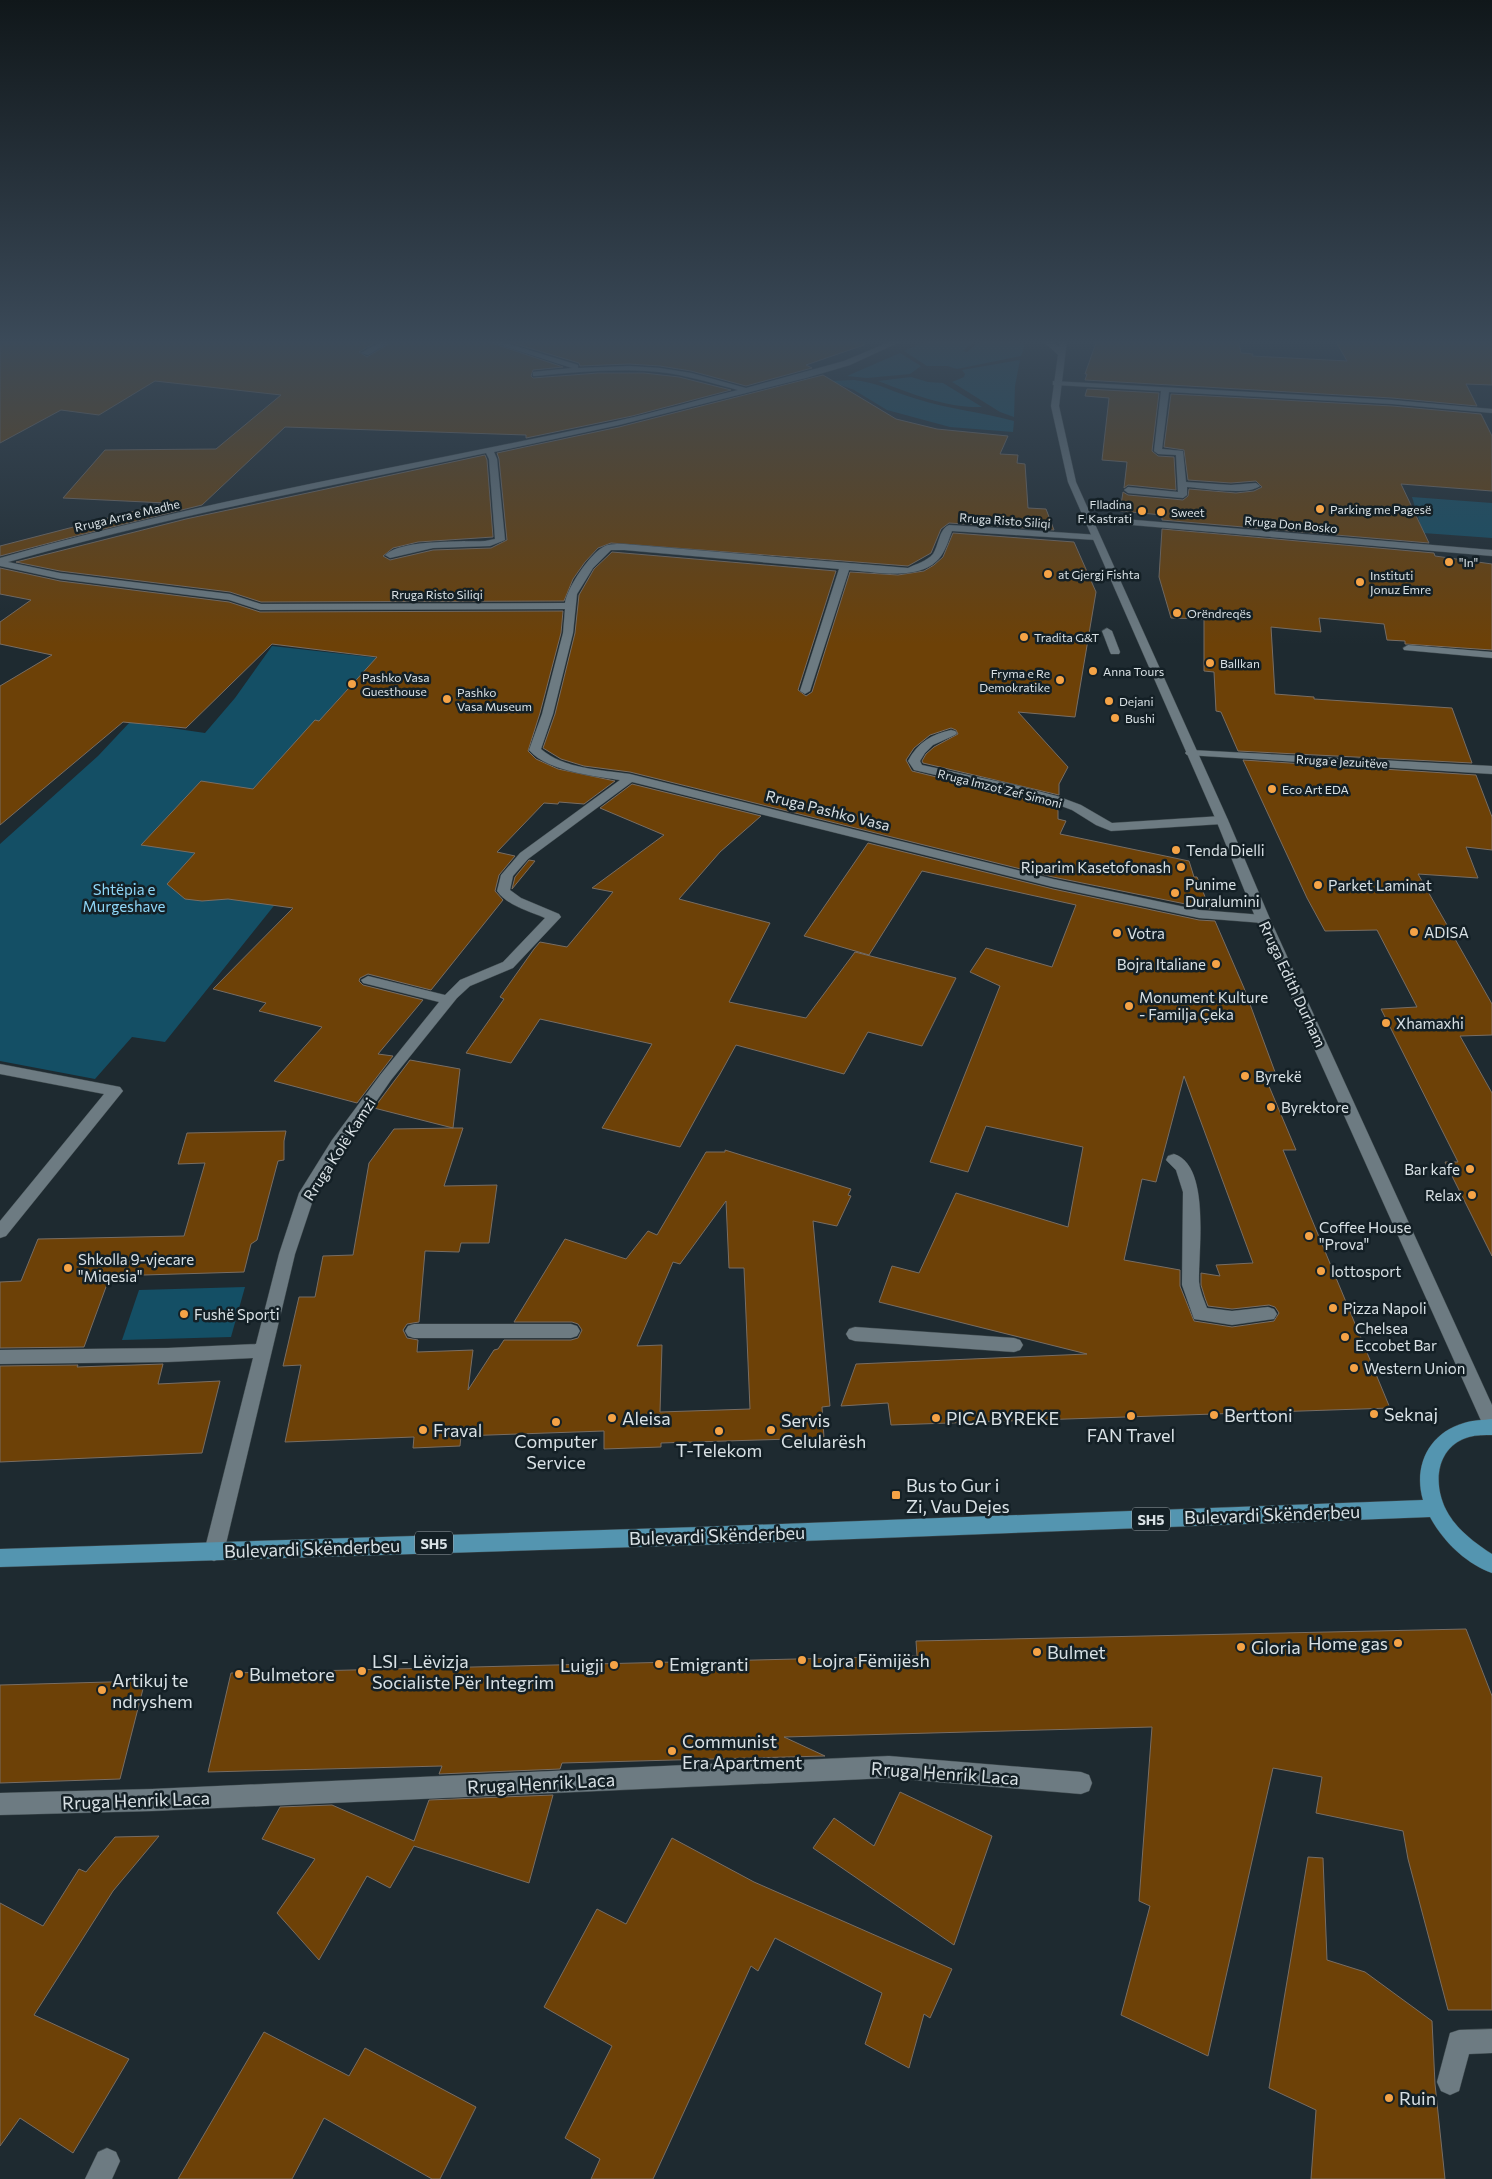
<svg xmlns="http://www.w3.org/2000/svg" width="1492" height="2179" font-family="Commissioner,sans-serif">
  <rect width="100%" height="100%" fill="#1e2a30"/>
  <g fill="#144f65">
    <polygon points="929,340 976,340 963,351 967,352 982,340 1014,340 1025,345 1021,356 957,369 947,366 927,366 904,351"/>
    <polygon points="900,353 921,366 910,374 867,378 847,376"/>
    <polygon points="1020,360 1015,386 1014,417 1000,412 952,382 964,377 965,374 962,370"/>
    <path d="M911 377 928 382 943 383 982 407C946 408 912 394 878 381Z"/>
    <path d="M854 380C877 382 895 393 917 399 948 409 982 412 1014 421L1013 432 950 427 887 410 854 390 830 381Z"/>
    <polygon points="1412,497 1492,503 1492,538 1423,533"/>
    <polygon points="272,646 379,658 379,686 351,685 328,711 328,715 408,738 165,1042 132,1037 95,1079 0,1061 0,844 98,756 130,722 205,733 235,698"/>
    <polygon points="245,1287 231,1337 122,1340 139,1290"/>
  </g>
  <g fill="#6d4107" stroke="#786d63" fill-rule="evenodd">
    <polygon points="0,340 380,340 359,352 367,357 395,340 483,340 563,367 533,370 531,376 533,378 598,373 644,373 679,377 731,390 632,416 526,438 526,435 285,427 202,505 76,536 0,556 0,546 166,503 63,498 105,450 216,449 281,395 155,381 99,415 61,410 0,443"/>
    <polygon points="502,340 863,340 864,345 806,365 812,368 746,386 691,371 660,366 629,364 580,366 579,363"/>
    <polygon points="1097,340 1238,340 1241,353 1253,354 1252,356 1347,361 1335,340 1492,340 1492,385 1466,384 1477,406 1392,398 1085,380 1087,374 1085,374"/>
    <polygon points="823,375 896,419 937,429 1008,436 1000,454 1018,455 1017,463 1025,464 1028,508 1046,509 1054,530 949,523 941,529 931,553 908,566 611,543 598,548 585,562 573,579 564,601 261,602 230,592 60,571 16,562 186,519 485,455 487,460 493,537 418,542 393,548 383,556 390,560 433,550 491,548 507,540 499,459 497,453 619,427"/>
    <polygon points="1087,389 1159,393 1152,451 1158,456 1174,457 1176,490 1128,485 1124,488 1127,462 1102,460 1109,398 1085,396"/>
    <polygon points="1171,394 1392,406 1481,414 1492,436 1492,491 1401,484 1429,543 1162,520 1162,515 1120,511 1123,492 1128,495 1183,500 1188,496 1189,489 1236,493 1254,491 1262,487 1256,481 1231,483 1188,480 1184,450 1164,447"/>
    <polygon points="1162,529 1434,553 1435,556 1492,564 1492,650 1405,644 1405,641 1387,640 1384,624 1319,618 1321,632 1271,627 1275,694 1314,697 1314,699 1452,708 1472,763 1238,751 1221,712 1216,711 1214,672 1204,671 1204,619 1171,618 1159,577"/>
    <polygon points="953,533 1074,542 1096,592 1075,717 1018,712 1068,767 1059,784 1059,795 923,763 922,761 926,754 934,747 958,734 956,730 951,728 930,735 914,748 906,760 912,771 1058,807 1058,819 1066,821 1060,834 1189,861 1194,877 1197,877 1210,909 1053,877 630,772 584,766 561,759 543,748 555,714 575,633 579,595 594,569 612,552 836,571 798,690 806,696 812,692 850,572 898,575 924,571 934,565 943,557"/>
    <polygon points="0,568 60,581 229,602 260,612 563,611 561,633 540,713 528,751 536,759 558,769 615,781 584,804 559,802 558,804 544,803 497,852 515,856 499,875 495,891 503,900 431,990 368,974 360,978 359,981 363,985 423,1000 378,1054 393,1056 357,1103 274,1081 322,1027 259,1011 266,1003 213,989 293,908 228,899 202,901 185,899 167,884 195,853 141,845 201,781 253,789 315,720 319,721 377,657 272,644 186,728 123,722 0,825 0,686 52,655 0,644 0,622 31,600 0,594"/>
    <polygon points="1243,760 1476,775 1492,817 1492,850 1466,847 1478,878 1418,874 1492,1004 1492,1035 1460,1036 1492,1093 1492,1256 1445,1162 1458,1162 1381,1009 1417,1007 1377,930 1325,931 1307,898"/>
    <polygon points="632,784 761,816 720,852 679,899 770,923 729,1002 806,1018 855,952 956,978 922,1046 868,1032 844,1074 736,1045 680,1147 602,1128 652,1044 540,1019 511,1063 466,1053 504,999 500,997 534,949 540,942 567,947 613,892 592,888 664,835 600,808"/>
    <path d="M868 843 1053 889 1199 920 1215 921 1244 988 1275 1072H1263L1296 1150H1283L1390 1408 891 1425 888 1403 841 1406 856 1364 1087 1354 879 1302 892 1266 919 1273 956 1193 1068 1227 1083 1147 986 1126 968 1172 930 1162 1000 986 970 972 986 948 1052 967 1076 905 922 871 869 955 804 936ZM1184 1076 1253 1263 1216 1265 1220 1276 1201 1273V1285L1205 1298 1208 1306 1232 1309 1269 1305 1275 1307 1279 1313 1274 1321 1232 1327 1194 1321 1180 1286V1270L1124 1260 1142 1179 1156 1182Z"/>
    <polygon points="529,860 535,861 512,889 515,877"/>
    <path d="M410 1060 460 1069 453 1128H463L444 1186 497 1185 489 1243H461L459 1252 425 1251 419 1322 407 1324 403 1330 407 1338 418 1340 417 1352 473 1350 468 1390 494 1350 498 1349 504 1340H571L578 1338 582 1330 578 1324 572 1322H514L565 1239 626 1259 648 1231 657 1235 706 1152H725V1150L851 1189 848 1195 851 1196 837 1226 813 1221 830 1406 822 1407 824 1438 661 1443V1447L604 1449V1431L461 1436 460 1446 413 1448 414 1437 285 1442 301 1365 283 1366 299 1297H315L323 1256 353 1255 369 1163 394 1129 453 1128 374 1108ZM726 1201 729 1268H744L750 1409 660 1412 662 1345 637 1346 673 1262 680 1264Z"/>
    <polygon points="286,1131 284,1141 284,1160 278,1161 257,1240 251,1244 244,1272 110,1276 84,1347 0,1348 0,1282 21,1281 38,1239 184,1236 205,1163 178,1164 187,1133"/>
    <polygon points="163,1364 158,1384 220,1381 202,1453 0,1462 0,1366 78,1365 77,1367"/>
    <polygon points="1466,1629 1492,1696 1492,2010 1448,2010 1408,1859 1403,1831 1316,1813 1322,1777 1273,1768 1208,2056 1121,2015 1150,1906 1139,1901 1152,1727 784,1737 825,1756 562,1763 560,1769 439,1774 442,1766 208,1772 231,1673 917,1656 916,1641"/>
    <polygon points="145,1681 120,1779 0,1783 0,1685"/>
    <polygon points="900,1792 992,1836 954,1945 813,1848 834,1818 874,1846"/>
    <polygon points="553,1795 529,1883 414,1846 390,1888 367,1876 319,1960 277,1913 315,1859 262,1839 280,1807 332,1805 414,1841 429,1800"/>
    <polygon points="159,1836 113,1891 34,2015 129,2059 73,2153 20,2118 0,2146 0,1903 43,1926 79,1869 86,1872 115,1837"/>
    <polygon points="672,1838 754,1882 952,1969 930,2018 924,2014 909,2068 865,2044 882,1993 775,1938 758,1971 751,1966 653,2179 591,2179 600,2159 565,2138 612,2046 544,2007 597,1909 626,1924"/>
    <polygon points="1308,1857 1323,1858 1327,1960 1365,1972 1432,2021 1435,2084 1445,2179 1311,2179 1316,2110 1269,2088"/>
    <polygon points="264,2032 349,2076 365,2048 476,2107 440,2179 432,2179 324,2118 292,2179 178,2179"/>
  </g>
  <g fill="none" stroke-linecap="round" stroke-linejoin="round">
    <g stroke="#3e494d" stroke-width="1">
      <g id="street">
        <polygon points="384,340 393,340 368,355 361,353"/>
        <path d="M485 340H496L578 365V368L629 366 660 368 691 373 746 388 844 361 894 340H904L850 365 806 378 619 425 494 452 497 459 505 540 490 546 433 548 390 558 385 555C403 539 461 542 485 541L495 539 489 459 486 453C326 487 165 517 8 562L60 573 230 594 261 604 565 603C567 588 590 553 605 546 610 544 618 544 624 544L908 568C916 564 927 561 933 554 939 545 939 529 949 525L1099 535V539L1096 540 952 531C949 539 946 549 941 556 923 582 876 572 849 570L810 691 805 694 800 691 839 569 624 550H611L593 568 577 594 573 633 553 714 541 749C564 769 602 770 630 774L1053 879 1199 910 1263 915 1270 919 1263 923 1199 918 1053 887 632 782 528 859 513 876 510 890 521 898 559 914 561 917 513 968 470 986 457 998 391 1080 344 1148 315 1194 295 1254 224 1552 221 1558 214 1561 207 1558 204 1552 253 1358 168 1362 0 1364V1350L168 1348 256 1344 279 1254 299 1193 332 1140 381 1074 439 1002 363 983 361 980 368 976 445 995 460 980 503 962 545 918C529 911 508 906 497 891L501 875 520 853 620 780C594 776 546 771 529 750L542 714 563 633 565 609 260 610 229 600 60 579 0 566V558C202 500 411 466 617 421 657 412 698 400 738 390 712 383 686 375 659 372 618 368 577 372 536 376H533V372L572 368Z"/>
        <path d="M1053 381 1392 400 1492 409V413L1392 404 1169 392 1162 449 1183 451 1186 482 1231 485 1256 483 1260 486C1247 496 1204 488 1187 487V495L1183 498 1128 493 1124 490 1128 487 1178 492 1176 455 1158 454 1154 451 1161 391 1056 385H1053Z"/>
        <polygon points="1088,516 1492,550 1492,556 1085,521 1083,519"/>
        <polygon points="1107,628 1112,631 1120,652 1119,654 1111,654 1110,652 1102,631"/>
        <polygon points="1408,645 1492,652 1492,658 1404,650 1403,648"/>
        <path d="M951 730 955 731 957 733 955 735 933 745 925 753 920 761 922 765 1015 785 1057 796 1081 805 1112 823 1222 816 1228 820 1222 824 1111 831 1096 825 1072 810 1048 801 914 770 908 761C917 743 932 734 951 730Z"/>
        <polygon points="1191,750 1492,766 1492,774 1187,755 1185,753 1187,751"/>
        <polygon points="0,1064 115,1086 120,1087 123,1091 6,1236 0,1238 0,1221 104,1094 0,1074"/>
        <path d="M1174 1154C1211 1165 1198 1252 1199 1282 1200 1291 1204 1300 1207 1308L1232 1311 1268 1307 1274 1309 1277 1314 1274 1319 1232 1325 1194 1319 1182 1285 1183 1192 1176 1170 1166 1160 1168 1156Z"/>
        <polygon points="414,1324 571,1324 577,1326 580,1331 577,1336 571,1338 414,1338 408,1336 405,1331 408,1326"/>
        <polygon points="855,1327 1014,1338 1020,1340 1023,1345 1020,1350 1014,1352 855,1341 849,1339 846,1334 849,1329"/>
        <polygon points="889,1756 1081,1772 1089,1775 1092,1783 1089,1791 1081,1794 889,1778 152,1811 0,1815 0,1793 152,1789"/>
        <polygon points="1492,2029 1492,2053 1469,2054 1459,2091 1450,2095 1441,2091 1437,2082 1450,2033 1459,2030"/>
        <polygon points="107,2148 116,2152 120,2161 112,2179 85,2179 98,2152"/>
      </g>
    </g>
    <g stroke="#3e494d" stroke-width="1">
      <polygon id="secondary" points="1042,340 1050,340 1059,347 1059,340 1067,340 1059,406 1076,482 1228,820 1270,919 1492,1405 1492,1433 1485,1430 1483,1425 1256,919 1216,820 1068,482 1051,406 1058,355"/>
    </g>
    <g stroke="#3e494d" stroke-width="1">
      <path id="primary" d="M1492 1419V1435C1485 1435 1476 1435 1469 1437 1434 1447 1432 1488 1449 1515 1459 1531 1476 1544 1492 1554V1573C1465 1563 1443 1541 1430 1517L699 1545 0 1567V1549L699 1527 1423 1500C1413 1466 1429 1433 1464 1423 1473 1420 1483 1420 1492 1419Z"/>
    </g>
    <use href="#street" fill="#6d7b82" fill-rule="evenodd"/>
    <use href="#secondary" fill="#6d7b82" fill-rule="evenodd"/>
    <use href="#primary" fill="#5495b0" fill-rule="evenodd"/>
  </g>
  <linearGradient id="sky" x2="0" y2="1"><stop stop-color="#10171a"/><stop offset="0.53" stop-color="#3b4a59"/><stop offset="1" stop-color="#3b4a59" stop-opacity="0"/></linearGradient>
  <rect width="1492" height="645" fill="url(#sky)"/>
  <g fill="#f5a346" stroke="#142026" stroke-width="2">
    <circle cx="1320" cy="509" r="5"/>
    <circle cx="1142" cy="511" r="5"/>
    <circle cx="1161" cy="512" r="5"/>
    <circle cx="1449" cy="562" r="5"/>
    <circle cx="1048" cy="574" r="5"/>
    <circle cx="1360" cy="582" r="5"/>
    <circle cx="1177" cy="613" r="5"/>
    <circle cx="1024" cy="637" r="5"/>
    <circle cx="1210" cy="663" r="5"/>
    <circle cx="1093" cy="671" r="5"/>
    <circle cx="1060" cy="680" r="5"/>
    <circle cx="352" cy="684" r="5"/>
    <circle cx="447" cy="699" r="5"/>
    <circle cx="1109" cy="701" r="5"/>
    <circle cx="1115" cy="718" r="5"/>
    <circle cx="1272" cy="789" r="5"/>
    <circle cx="1176" cy="850" r="5"/>
    <circle cx="1181" cy="867" r="5"/>
    <circle cx="1318" cy="885" r="5"/>
    <circle cx="1175" cy="893" r="5"/>
    <circle cx="1414" cy="932" r="5"/>
    <circle cx="1117" cy="933" r="5"/>
    <circle cx="1216" cy="964" r="5"/>
    <circle cx="1129" cy="1006" r="5"/>
    <circle cx="1386" cy="1023" r="5"/>
    <circle cx="1245" cy="1076" r="5"/>
    <circle cx="1271" cy="1107" r="5"/>
    <circle cx="1470" cy="1169" r="5"/>
    <circle cx="1472" cy="1195" r="5"/>
    <circle cx="1309" cy="1236" r="5"/>
    <circle cx="68" cy="1268" r="5"/>
    <circle cx="1321" cy="1271" r="5"/>
    <circle cx="1333" cy="1308" r="5"/>
    <circle cx="184" cy="1314" r="5"/>
    <circle cx="1345" cy="1337" r="5"/>
    <circle cx="1354" cy="1368" r="5"/>
    <circle cx="1374" cy="1414" r="5"/>
    <circle cx="1214" cy="1415" r="5"/>
    <circle cx="1131" cy="1416" r="5"/>
    <circle cx="612" cy="1418" r="5"/>
    <circle cx="936" cy="1418" r="5"/>
    <circle cx="556" cy="1422" r="5"/>
    <circle cx="423" cy="1430" r="5"/>
    <circle cx="771" cy="1430" r="5"/>
    <circle cx="719" cy="1431" r="5"/>
    <rect x="891" y="1490" width="10" height="10" rx="2.5"/>
    <circle cx="1398" cy="1643" r="5"/>
    <circle cx="1241" cy="1647" r="5"/>
    <circle cx="1037" cy="1652" r="5"/>
    <circle cx="802" cy="1660" r="5"/>
    <circle cx="659" cy="1664" r="5"/>
    <circle cx="614" cy="1665" r="5"/>
    <circle cx="362" cy="1671" r="5"/>
    <circle cx="239" cy="1674" r="5"/>
    <circle cx="102" cy="1690" r="5"/>
    <circle cx="672" cy="1751" r="5"/>
    <circle cx="1389" cy="2098" r="5"/>
  </g>
  <g text-anchor="middle" dominant-baseline="central" stroke-width="5" stroke-linejoin="round" paint-order="stroke">
    <g font-size="12" fill="#d9e1e5" stroke="#142026" text-anchor="start">
      <text x="1132" y="504" text-anchor="end">Flladina<tspan x="1132" dy="14">F. Kastrati</tspan></text>
      <text x="1330" y="509">Parking me Pagesë</text>
      <text x="1171" y="512">Sweet</text>
      <text x="1459" y="562">"In"</text>
      <text x="1058" y="574">at Gjergj Fishta</text>
      <text x="1370" y="575">Instituti<tspan x="1370" dy="14">Jonuz Emre</tspan></text>
      <text x="1187" y="613">Orëndreqës</text>
      <text x="1034" y="637">Tradita G&amp;T</text>
      <text x="1220" y="663">Ballkan</text>
      <text x="1103" y="671">Anna Tours</text>
      <text x="1050" y="673" text-anchor="end">Fryma e Re<tspan x="1050" dy="14">Demokratike</tspan></text>
      <text x="362" y="677">Pashko Vasa<tspan x="362" dy="14">Guesthouse</tspan></text>
      <text x="457" y="692">Pashko<tspan x="457" dy="14">Vasa Museum</tspan></text>
      <text x="1119" y="701">Dejani</text>
      <text x="1125" y="718">Bushi</text>
      <text x="1282" y="789">Eco Art EDA</text>
    </g>
    <g font-size="12" fill="#d9e1e5" stroke="#142026">
      <text transform="translate(127 515) rotate(-13)">Rruga Arra e Madhe</text>
      <text transform="translate(1005 520) rotate(4)">Rruga Risto Siliqi</text>
      <text transform="translate(1291 524) rotate(5)">Rruga Don Bosko</text>
      <text x="437" y="594">Rruga Risto Siliqi</text>
      <text transform="translate(1342 761) rotate(3)">Rruga e Jezuitëve</text>
      <text transform="translate(1000 788) rotate(14)">Rruga Imzot Zef Simoni</text>
    </g>
    <g fill="#142026" stroke="#9ea7ac" stroke-width="1">
      <rect x="1132" y="1507.5" width="38" height="23" rx="4"/>
      <rect x="415" y="1531.5" width="38" height="23" rx="4"/>
    </g>
    <g font-size="14" font-weight="bold" fill="#d9e1e5">
      <text x="1151" y="1519">SH5</text>
      <text x="434" y="1543">SH5</text>
    </g>
    <g font-size="15" fill="#d9e1e5" stroke="#142026">
      <text transform="translate(828 810) rotate(14)">Rruga Pashko Vasa</text>
      <text transform="translate(1293 984) rotate(65)">Rruga Edith Durham</text>
      <text transform="translate(339 1149) rotate(-57)">Rruga Kolë Kamzi</text>
    </g>
    <g font-size="15" fill="#d9e1e5" stroke="#142026" text-anchor="start">
      <text x="1186" y="850">Tenda Dielli</text>
      <text x="1171" y="867" text-anchor="end">Riparim Kasetofonash</text>
      <text x="1185" y="884">Punime<tspan x="1185" dy="17">Duralumini</tspan></text>
      <text x="1328" y="885">Parket Laminat</text>
      <text x="1424" y="932">ADISA</text>
      <text x="1127" y="933">Votra</text>
      <text x="1206" y="964" text-anchor="end">Bojra Italiane</text>
      <text x="1139" y="997">Monument Kulture<tspan x="1139" dy="17">- Familja Çeka</tspan></text>
      <text x="1396" y="1023">Xhamaxhi</text>
      <text x="1255" y="1076">Byrekë</text>
      <text x="1281" y="1107">Byrektore</text>
      <text x="1460" y="1169" text-anchor="end">Bar kafe</text>
      <text x="1462" y="1195" text-anchor="end">Relax</text>
      <text x="1319" y="1227">Coffee House<tspan x="1319" dy="17">"Prova"</tspan></text>
      <text x="78" y="1259">Shkolla 9-vjecare<tspan x="78" dy="17">"Miqesia"</tspan></text>
      <text x="1331" y="1271">lottosport</text>
      <text x="1343" y="1308">Pizza Napoli</text>
      <text x="194" y="1314">Fushë Sporti</text>
      <text x="1355" y="1328">Chelsea<tspan x="1355" dy="17">Eccobet Bar</tspan></text>
      <text x="1364" y="1368">Western Union</text>
    </g>
    <g font-size="15" fill="#8fd7f8" stroke="#142026">
      <text x="124" y="889">Shtëpia e<tspan x="124" dy="17">Murgeshave</tspan></text>
    </g>
    <g font-size="18" fill="#d9e1e5" stroke="#142026" text-anchor="start">
      <text x="1384" y="1414">Seknaj</text>
      <text x="1224" y="1415">Berttoni</text>
      <text x="622" y="1418">Aleisa</text>
      <text x="946" y="1418">PICA BYREKE</text>
      <text x="781" y="1420">Servis<tspan x="781" dy="21">Celularësh</tspan></text>
      <text x="433" y="1430">Fraval</text>
      <text x="1131" y="1435" text-anchor="middle">FAN Travel</text>
      <text x="556" y="1441" text-anchor="middle">Computer<tspan x="556" dy="21">Service</tspan></text>
      <text x="719" y="1450" text-anchor="middle">T-Telekom</text>
      <text x="906" y="1485">Bus to Gur i<tspan x="906" dy="21">Zi, Vau Dejes</tspan></text>
      <text x="1388" y="1643" text-anchor="end">Home gas</text>
      <text x="1251" y="1647">Gloria</text>
      <text x="1047" y="1652">Bulmet</text>
      <text x="812" y="1660">Lojra Fëmijësh</text>
      <text x="372" y="1661">LSI - Lëvizja<tspan x="372" dy="21">Socialiste Për Integrim</tspan></text>
      <text x="669" y="1664">Emigranti</text>
      <text x="604" y="1665" text-anchor="end">Luigji</text>
      <text x="249" y="1674">Bulmetore</text>
      <text x="112" y="1680">Artikuj te<tspan x="112" dy="21">ndryshem</tspan></text>
      <text x="682" y="1741">Communist<tspan x="682" dy="21">Era Apartment</tspan></text>
      <text x="1399" y="2098">Ruin</text>
    </g>
    <g font-size="18" fill="#d9e1e5" stroke="#142026">
      <text transform="translate(1272 1514) rotate(-2)">Bulevardi Skënderbeu</text>
      <text transform="translate(717 1535) rotate(-2)">Bulevardi Skënderbeu</text>
      <text transform="translate(312 1548) rotate(-2)">Bulevardi Skënderbeu</text>
      <text transform="translate(945 1773) rotate(4)">Rruga Henrik Laca</text>
      <text transform="translate(541 1783) rotate(-3)">Rruga Henrik Laca</text>
      <text transform="translate(136 1800) rotate(-2)">Rruga Henrik Laca</text>
    </g>
  </g>
</svg>
